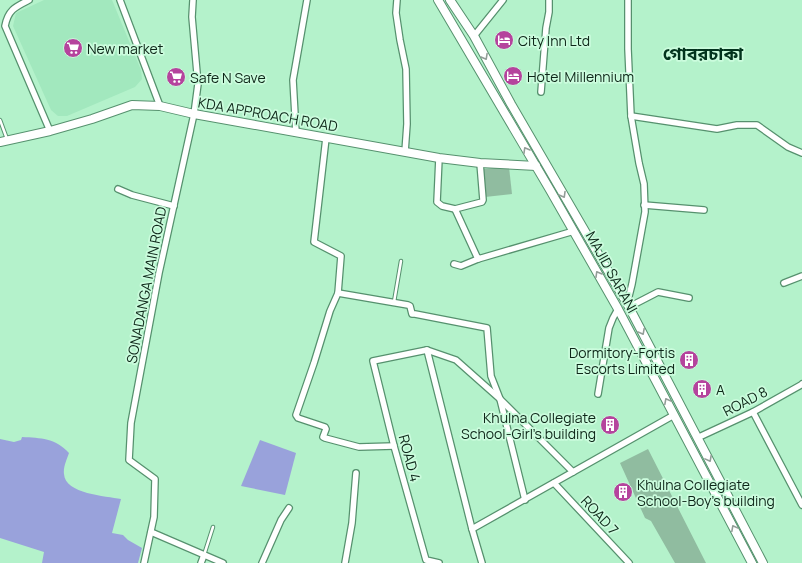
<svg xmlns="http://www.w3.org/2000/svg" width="802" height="563" font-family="Manrope,'Noto Sans Bengali',sans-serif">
  <rect width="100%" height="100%" fill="#b4f2cb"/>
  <polygon fill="#a2e8be" points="44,0 112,0 141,70 142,79 135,87 67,116 58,116 51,110 13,26 16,13"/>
  <g fill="#90bca0">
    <polygon points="509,167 512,194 485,197 482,169"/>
    <polygon points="648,449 706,563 675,563 651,521 645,518 620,463"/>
  </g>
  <g fill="#99a2db">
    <path d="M22 437C41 438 55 438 69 453 67 459 63 467 64 474 65 494 106 496 121 499L112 533 123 535 128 540 142 548 138 563H42L44 552 0 538V439L14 442 21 440Z"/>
    <polygon points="260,440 296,453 285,495 241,486"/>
  </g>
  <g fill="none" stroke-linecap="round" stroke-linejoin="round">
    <g stroke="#56916e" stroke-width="4.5">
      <g id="lane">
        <polyline points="0,120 7,139"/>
        <polyline points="394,302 401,261"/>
        <polyline points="204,555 213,527"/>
      </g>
    </g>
    <g stroke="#56916e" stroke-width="8">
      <g id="street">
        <path d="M29 0C15 7 8 10 5 26L50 131"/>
        <polyline points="120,0 160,106"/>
        <polyline points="397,0 396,13 400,40 406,69 407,124 405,152"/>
        <polyline points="474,36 503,0"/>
        <polyline points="541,92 546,28 549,12 549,0"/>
        <polyline points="631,116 717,129 737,125 757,125 788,147 802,153"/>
        <polyline points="296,133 293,80 307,0"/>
        <polyline points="326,138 314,242 341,256 338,293 330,311 314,363 296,415 298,418 325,427 326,429 323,437 325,438 359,447 394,446"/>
        <polyline points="439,158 437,202 442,206 455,209"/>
        <polyline points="480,163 483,200 482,202 455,209 478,259 574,231"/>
        <polyline points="118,189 132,195 174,206"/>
        <polyline points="644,205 704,210"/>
        <polyline points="454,264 461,266 478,259"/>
        <polyline points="784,283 802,276"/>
        <polyline points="338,293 408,305 410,306 412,314 415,314 487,328 491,376 500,399 525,500"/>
        <polyline points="627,304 632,284 645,212 644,184 639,163 631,116 628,49 628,0"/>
        <polyline points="629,307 658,292 689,298"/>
        <polyline points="427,350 472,529 482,563"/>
        <polyline points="598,394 609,328 613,318 618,309"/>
        <polyline points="753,412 802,505"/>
        <polyline points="697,438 753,412 801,385 802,384"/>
        <polyline points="554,483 629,563"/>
        <polyline points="472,529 674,415"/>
        <polyline points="151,532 223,563"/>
        <polyline points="144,563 154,517 155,479 129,460 131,423 159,273 194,114 198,84 192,17 193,0"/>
        <polyline points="201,563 204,555"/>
        <polyline points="262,563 281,520 289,508"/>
        <polyline points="345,563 352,523 356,473"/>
        <polyline points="439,563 426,560 394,446 373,361 427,350 456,360 500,399 573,472"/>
      </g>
    </g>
    <g stroke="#56916e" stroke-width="10">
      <g id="secondary">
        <polyline points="438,0 550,190 618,309 752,563"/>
        <polyline points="450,0 474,36 511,104 629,307 763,563"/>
        <polyline points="0,142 50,131 92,119 132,105 160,106 194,114 439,158 480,163 536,166"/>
      </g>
    </g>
    <use href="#lane" stroke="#fff" stroke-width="2.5"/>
    <use href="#street" stroke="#fff" stroke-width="5.5"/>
    <use href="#secondary" stroke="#fff" stroke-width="8"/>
  </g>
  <defs><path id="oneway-chevron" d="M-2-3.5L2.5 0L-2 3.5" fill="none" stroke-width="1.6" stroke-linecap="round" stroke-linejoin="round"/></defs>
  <g stroke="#929d97">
    <use href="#oneway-chevron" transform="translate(485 57) rotate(61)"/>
    <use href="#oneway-chevron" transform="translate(526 150) rotate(-120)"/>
    <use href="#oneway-chevron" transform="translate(563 195) rotate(60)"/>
    <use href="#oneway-chevron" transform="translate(598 274) rotate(-120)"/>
    <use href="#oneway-chevron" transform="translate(642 332) rotate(62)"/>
    <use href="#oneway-chevron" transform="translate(667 401) rotate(-118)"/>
    <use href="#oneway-chevron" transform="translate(709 459) rotate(62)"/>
    <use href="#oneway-chevron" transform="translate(734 528) rotate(-118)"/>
  </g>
  <defs>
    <g id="hotel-disc" transform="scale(1)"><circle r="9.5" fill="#b5439d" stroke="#cbfcdd"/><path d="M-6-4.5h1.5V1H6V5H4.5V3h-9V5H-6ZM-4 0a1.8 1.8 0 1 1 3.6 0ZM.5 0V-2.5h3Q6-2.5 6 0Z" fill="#fff"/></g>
    <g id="supermarket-disc" transform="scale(1)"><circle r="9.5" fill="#b5439d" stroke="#cbfcdd"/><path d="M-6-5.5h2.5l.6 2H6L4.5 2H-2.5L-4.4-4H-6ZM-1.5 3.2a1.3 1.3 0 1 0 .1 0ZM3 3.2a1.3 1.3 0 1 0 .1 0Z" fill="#fff"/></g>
    <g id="building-disc" transform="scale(1)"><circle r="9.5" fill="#b5439d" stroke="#cbfcdd"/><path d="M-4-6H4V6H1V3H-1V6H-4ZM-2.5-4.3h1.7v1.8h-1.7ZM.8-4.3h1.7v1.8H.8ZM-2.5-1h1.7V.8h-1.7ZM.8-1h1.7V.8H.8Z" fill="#fff"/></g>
  </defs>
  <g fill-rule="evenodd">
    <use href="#hotel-disc" x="504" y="40"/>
    <use href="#supermarket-disc" x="73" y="48"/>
    <use href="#hotel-disc" x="513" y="76"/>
    <use href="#supermarket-disc" x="176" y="77"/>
    <use href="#building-disc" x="689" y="360"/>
    <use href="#building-disc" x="702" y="389"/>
    <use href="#building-disc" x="610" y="425"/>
    <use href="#building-disc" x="623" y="492"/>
  </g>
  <g text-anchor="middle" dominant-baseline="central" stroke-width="3.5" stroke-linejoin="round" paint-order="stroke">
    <g font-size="14" fill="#0d2618" stroke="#cbfcdd" text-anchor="start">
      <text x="518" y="40">City Inn Ltd</text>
      <text x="87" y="48">New market</text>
      <text x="527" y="76">Hotel Millennium</text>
      <text x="190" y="77">Safe N Save</text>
      <text x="675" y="352" text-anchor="end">Dormitory-Fortis<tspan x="675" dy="16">Escorts Limited</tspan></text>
      <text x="716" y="389">A</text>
      <text x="596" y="417" text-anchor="end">Khulna Collegiate<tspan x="596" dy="16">School-Girl's building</tspan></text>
      <text x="637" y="484">Khulna Collegiate<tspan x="637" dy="16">School-Boy's building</tspan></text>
    </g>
    <g font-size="14" fill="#0d2618" stroke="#cbfcdd">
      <text transform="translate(268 114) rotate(10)">KDA APPROACH ROAD</text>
      <text transform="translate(612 272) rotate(61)">MAJID SARANI</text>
      <text transform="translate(146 285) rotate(-79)">SONADANGA MAIN ROAD</text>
      <text transform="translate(745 401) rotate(-27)">ROAD 8</text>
      <text transform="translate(410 458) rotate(75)">ROAD 4</text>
      <text transform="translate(600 515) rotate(47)">ROAD 7</text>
    </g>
    <g font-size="18" font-weight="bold" fill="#02341d" stroke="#cbfcdd">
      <text x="703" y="53">গোবরচাকা</text>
    </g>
  </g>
</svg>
